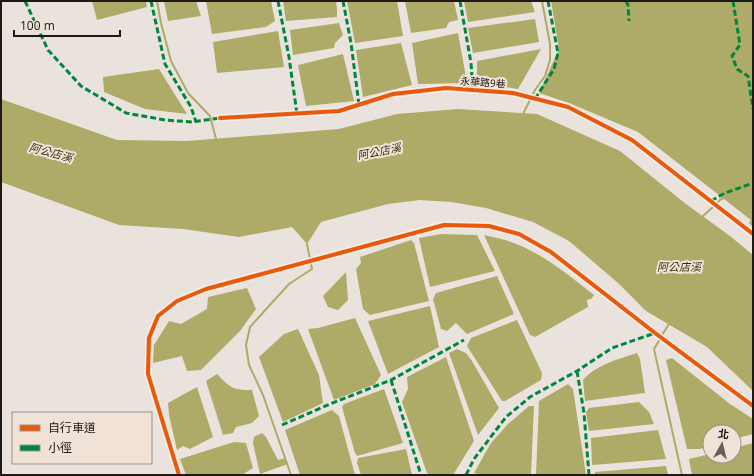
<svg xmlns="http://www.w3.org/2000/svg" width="754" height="476" font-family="'Open Sans','Noto Sans TC',sans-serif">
  <rect width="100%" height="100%" fill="#eae3dd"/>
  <g fill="#aeaa67">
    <polygon points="92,1 146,1 147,7 97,20"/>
    <polygon points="164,1 196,1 201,16 168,21"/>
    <polygon points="206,1 271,1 275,21 266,27 212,34"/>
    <polygon points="283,1 336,1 337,10 337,17 286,21"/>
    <polygon points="347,1 397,1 403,36 355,43"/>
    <polygon points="405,1 454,1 458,20 449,22 446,28 411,33"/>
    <polygon points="464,1 531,1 535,12 468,22"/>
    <polygon points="551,1 753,1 753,227 749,223 751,220 638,132 569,103 539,93 559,49"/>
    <polygon points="535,19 539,42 473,53 468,28"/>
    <polygon points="339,23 343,35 335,43 334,48 293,55 290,30"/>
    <polygon points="278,31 284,67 217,73 213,42"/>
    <polygon points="458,33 467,83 418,84 412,43"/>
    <polygon points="401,43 412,85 363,97 356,50"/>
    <polygon points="541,49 518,89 477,83 477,61"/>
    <polygon points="343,54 354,101 306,106 298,65"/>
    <polygon points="159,69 187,114 145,109 104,92 103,77"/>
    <polygon points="1,99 117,140 187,141 339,129 397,114 458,109 537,114 620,151 686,204 730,236 753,255 753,391 707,347 646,311 618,283 569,241 533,222 486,208 451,202 420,200 388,204 321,222 307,244 292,227 239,237 183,229 119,225 1,182"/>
    <polygon points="441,234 477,235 495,271 430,287 419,238"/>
    <path d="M484 235C491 237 499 238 505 240 539 250 567 274 594 295L591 299 587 300 588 307 535 337 530 335Z"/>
    <polygon points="411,240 414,243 429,301 370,315 363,309 356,269 361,263 360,257"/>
    <polygon points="346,272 348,300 338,310 328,307 323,296"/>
    <polygon points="497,276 514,314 467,334 456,323 447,331 441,329 433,299 436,293"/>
    <polygon points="247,288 256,309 240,331 201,370 187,371 182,356 153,363 154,345 169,321 181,324 207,309 208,297"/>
    <polygon points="430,306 439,347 388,374 368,321"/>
    <polygon points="355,318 381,375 375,384 334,400 308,329 318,328"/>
    <polygon points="517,320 542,373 541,380 505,401 502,401 467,346 471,338"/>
    <polygon points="298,329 319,375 323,403 283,422 259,357 284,334"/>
    <polygon points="457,349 466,353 472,361 499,408 478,435 449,353"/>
    <path d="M637 353 640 359 645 393 585 401 583 380C596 365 618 359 637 353Z"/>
    <polygon points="446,357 474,441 453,475 431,475 427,473 402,402 408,389 407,377"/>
    <polygon points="672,358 730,404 753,419 753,434 734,439 734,432 710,432 710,446 700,449 687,449 666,360"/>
    <path d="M217 374C231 388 232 390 252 390L259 416 252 423 236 427 233 433 223 435 206 381Z"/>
    <polygon points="568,384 573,389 586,475 536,475 539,401"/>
    <polygon points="197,387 213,437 190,449 183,446 177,450 169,415 168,403"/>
    <polygon points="384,389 403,443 357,456 355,453 342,407 344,404"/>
    <polygon points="639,402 649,412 654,424 589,431 586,412 589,408"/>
    <polygon points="529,406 534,406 531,475 484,475 474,473 491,443 508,424"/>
    <polygon points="332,410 339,416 355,475 300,475 285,430"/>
    <polygon points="658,430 666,459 592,465 591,438"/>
    <polygon points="262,433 266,437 278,460 285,458 288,464 260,474 253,443 254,437"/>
    <polygon points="234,442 246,443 253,468 242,475 186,475 180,459"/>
    <polygon points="753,443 753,475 692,475 689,459 710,454 710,456 734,456 734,448"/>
    <polygon points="406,449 412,475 361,475 357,463 358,458"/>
    <polygon points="666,466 668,475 595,475 595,472"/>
  </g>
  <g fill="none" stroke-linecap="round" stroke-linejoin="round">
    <g stroke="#aeaa67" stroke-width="2">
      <polyline points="157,1 161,23 171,61 188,93 210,116 216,139"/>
      <polyline points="523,114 535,90 545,76 550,60 550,44 542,1"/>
      <polyline points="717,203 721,199 725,198"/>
      <polyline points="703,216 714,206"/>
      <polyline points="662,335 669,324"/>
      <polyline points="660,339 654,349 682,475"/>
      <polyline points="291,475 263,395 249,365 246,345 250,327 289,284 312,269 307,244"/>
    </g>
    <g stroke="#fcfbfa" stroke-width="7">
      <polyline points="220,118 339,111 393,94 446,88 513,93 568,107 632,140 753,234"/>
      <polyline points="179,475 148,374 149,338 158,316 177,301 206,289 444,225 489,226 519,234 551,252 655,333 753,406"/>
    </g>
    <g stroke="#00873e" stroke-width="3" stroke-dasharray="6 3" stroke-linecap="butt">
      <polyline points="25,1 48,50 81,86 126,113 165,120 192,122 220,118"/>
      <polyline points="151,1 165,64 191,107 196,122"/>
      <polyline points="278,1 289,57 297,114"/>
      <polyline points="343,1 351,43 359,105"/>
      <polyline points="460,1 471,63 473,90"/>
      <polyline points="626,1 628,5 629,21"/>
      <polyline points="733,1 740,45 732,56 737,69 748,76 753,109"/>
      <polyline points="535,99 554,69 558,53 548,1"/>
      <polyline points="711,201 725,193 753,183"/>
      <polyline points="577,371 584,413 589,475"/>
      <polyline points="391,380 421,475"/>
      <polyline points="282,425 330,404 391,380 464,340"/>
      <polyline points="466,475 474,459 506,417 530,397 577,371 612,348 655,333"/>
    </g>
    <g stroke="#f0e2d7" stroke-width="6">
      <g id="cycleway">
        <polyline points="220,118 339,111 393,94 446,88 513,93 568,107 632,140 753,234"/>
        <polyline points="179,475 148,374 149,338 158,316 177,301 206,289 444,225 489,226 519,234 551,252 655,333 753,406"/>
      </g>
    </g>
    <use href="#cycleway" stroke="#e8590c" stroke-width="4"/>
  </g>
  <g text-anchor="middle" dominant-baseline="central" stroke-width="4" stroke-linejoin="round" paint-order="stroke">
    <g font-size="10" fill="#1e1915" stroke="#f0e2d7">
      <text transform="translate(483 82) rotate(4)">永華路9巷</text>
    </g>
    <g font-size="11" font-style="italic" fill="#312f07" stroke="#f0e2d7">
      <text transform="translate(379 151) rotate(-11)">阿公店溪</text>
      <text transform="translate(51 152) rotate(15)">阿公店溪</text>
      <text x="679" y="266">阿公店溪</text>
    </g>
  </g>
  <rect width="754" height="476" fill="none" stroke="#1e1915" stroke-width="4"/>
  <rect x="12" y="412" width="140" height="52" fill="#f0e2d7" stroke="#9c9289"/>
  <rect x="20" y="425" width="20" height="6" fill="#e8590c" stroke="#9c9289"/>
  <text x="48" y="432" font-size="12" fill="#1e1915">自行車道</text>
  <rect x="20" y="445" width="20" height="6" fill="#00873e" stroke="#9c9289"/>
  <text x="48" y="452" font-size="12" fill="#1e1915">小徑</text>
  <g transform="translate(722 444) rotate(8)"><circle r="19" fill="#f0e2d7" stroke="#9c9289"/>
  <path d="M0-3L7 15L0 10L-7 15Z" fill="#65605b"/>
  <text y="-6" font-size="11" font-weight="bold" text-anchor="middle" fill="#1e1915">北</text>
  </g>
  <path d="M14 30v6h106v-6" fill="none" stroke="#1e1915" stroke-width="2"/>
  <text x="20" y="30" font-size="12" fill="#1e1915" stroke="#f0e2d7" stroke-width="3" paint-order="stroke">100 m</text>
</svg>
